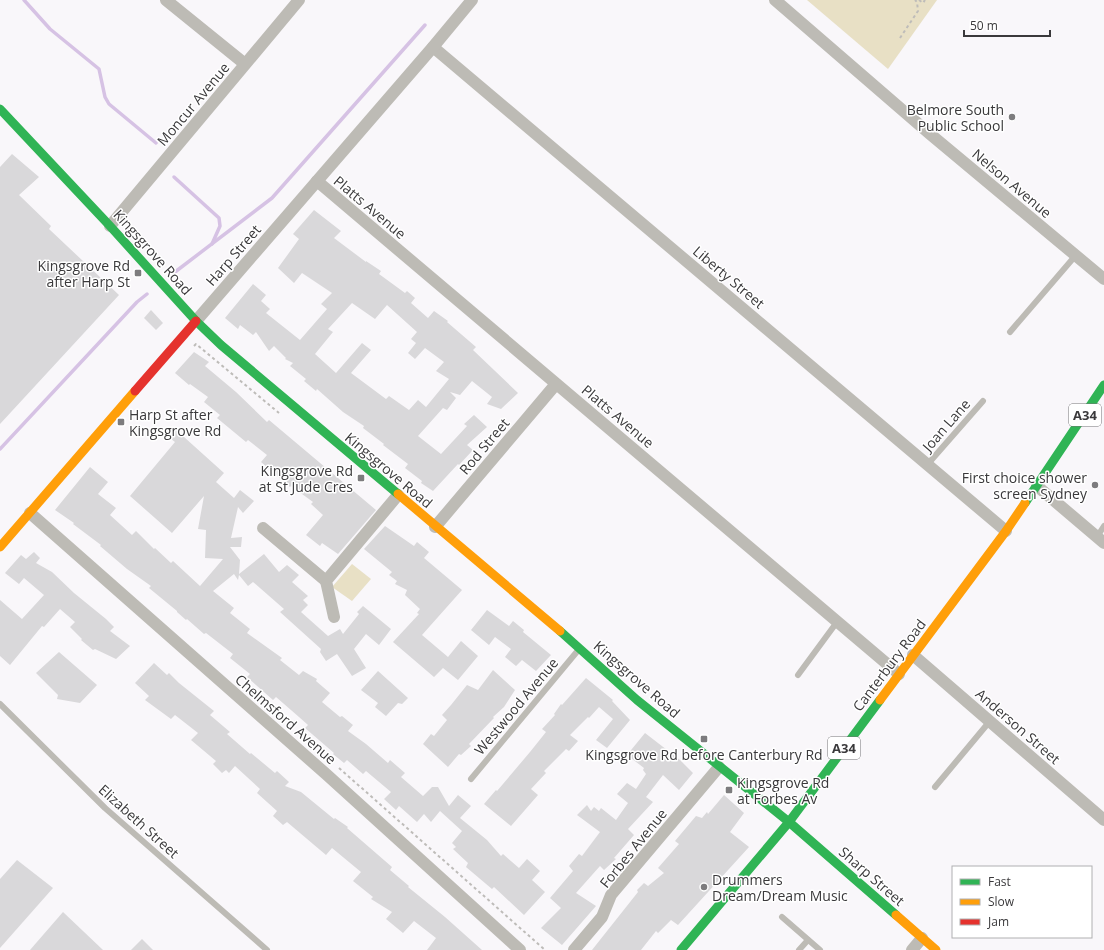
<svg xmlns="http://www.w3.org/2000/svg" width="1104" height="950" font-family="'Open Sans',sans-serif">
  <rect width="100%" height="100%" fill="#f9f7fa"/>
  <g fill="#e8e0c5">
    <polygon points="807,0 937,0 888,69"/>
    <polygon points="352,564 371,579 352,601 332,587"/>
  </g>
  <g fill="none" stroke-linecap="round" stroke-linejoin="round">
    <g stroke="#d6c2e4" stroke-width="3.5">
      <polyline points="24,0 50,29 99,69 105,97 109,104 156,143"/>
      <polyline points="174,177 219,218 220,226 212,244"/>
      <polyline points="175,272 272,198 425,25"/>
      <polyline points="0,449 137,302 147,294"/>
    </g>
  </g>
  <g fill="#d9d8da" fill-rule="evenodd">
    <polygon points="12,154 39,177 19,195 51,226 49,229 119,295 0,424 0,167"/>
    <path d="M314 210 341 231 334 238 366 262V261L381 271 379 274 405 293 407 291 415 298 411 303 428 318 434 311 448 321 447 322 476 347 473 350 518 393 501 409 487 404 492 397 472 381 460 395 450 392 456 398 447 410 443 408 418 436 441 454 467 426 464 424 474 415 487 427 467 445 473 450 459 465 458 464 433 491 421 483 422 481 405 468 408 464 383 445 384 444 363 428 364 426 343 412 317 389 316 391 304 381 306 379 290 366 293 363 285 359 286 358 274 346 269 351 256 332 253 335 240 325 238 329 225 318 253 284 266 295 261 301 270 309 266 313 300 340 327 309 321 304 332 293 302 273 294 283 278 268 299 239 293 234ZM352 303 375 319 387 305 417 332 411 339 416 343 408 353 415 359 425 348 444 362 436 371 449 379 426 407 418 400 409 410 389 396 386 399 351 373 371 350 362 343 336 373 315 354 333 332 328 329Z"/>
    <polygon points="151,310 163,323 156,330 144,318"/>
    <polygon points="194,352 209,362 205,366 236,392 267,422 269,420 376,510 338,554 322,543 320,546 306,535 323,515 311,504 313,502 291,486 290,487 261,462 267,455 248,440 246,442 217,418 220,415 204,402 208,397 190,384 189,385 175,373"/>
    <polygon points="174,428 224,473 216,482 234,498 240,490 254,501 243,513 238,507 231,538 242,537 241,547 230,547 240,560 239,574 264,554 279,572 287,565 299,575 292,582 308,596 303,600 308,605 301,612 328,636 340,629 343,634 359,614 357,612 363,606 391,629 379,645 366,634 354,649 366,668 352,676 337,654 326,661 320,652 321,649 280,612 284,609 253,582 248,586 239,575 238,580 234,574 213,591 234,608 230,613 250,629 247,633 282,658 280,660 299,675 303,671 317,679 316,681 330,693 322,702 340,717 342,716 353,725 348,731 366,744 388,763 390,760 405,773 401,777 423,796 432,787 438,787 449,806 458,795 471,806 460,818 487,840 501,856 503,854 519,868 527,859 540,871 532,880 545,892 524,915 494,887 492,889 466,867 468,863 453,849 456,847 452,843 462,831 440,811 431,822 424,814 417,822 399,806 396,810 384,799 391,792 366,771 363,774 347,760 344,763 333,754 334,753 305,728 308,725 299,717 276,697 273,700 247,677 250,674 230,658 233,654 206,633 204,634 187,619 186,620 177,612 177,611 149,588 151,586 127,569 100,546 101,545 73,524 74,523 55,510 90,467 108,482 98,494 116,508 110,515 132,535 136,531 154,549 155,548 171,563 173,561 200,586 223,559 205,558 206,530 198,529 204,496 172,533 130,496 175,442 166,435"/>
    <polygon points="385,526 414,546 417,542 429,552 424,558 462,590 422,635 448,657 461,641 478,656 458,680 443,668 434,677 393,642 419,614 417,613 420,609 405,595 407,590 395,584 397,581 389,575 392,572 364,549"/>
    <polygon points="34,552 40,558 36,563 52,572 74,593 106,619 114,627 110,631 130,646 116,659 95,649 93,650 81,640 82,639 70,627 75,622 60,609 44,627 42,626 10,665 0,656 0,600 22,619 44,595 24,578 19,584 5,573 21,555 26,559"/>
    <polygon points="487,610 509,626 513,621 524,630 523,632 551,655 536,671 522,660 516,666 505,657 511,649 495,637 489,645 471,630"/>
    <polygon points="59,652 97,685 80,703 57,699 58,695 36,673"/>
    <polygon points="154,663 167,675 169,673 179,683 214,711 210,715 230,732 227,734 250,754 251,753 275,773 277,771 289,782 285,786 301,792 334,819 335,818 348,827 347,828 392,867 390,870 409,886 408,887 445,917 482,950 427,950 436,938 414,921 403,933 386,919 392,912 371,899 373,897 353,881 361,872 332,848 326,855 287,822 283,825 273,816 277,811 257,793 260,789 235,766 229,773 226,770 222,773 213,764 216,761 191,740 198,733 175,715 171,719 145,700 149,696 135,683"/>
    <polygon points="493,670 515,690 504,707 493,717 494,718 469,744 471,746 461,755 459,754 448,767 423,744 431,734 434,736 447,720 442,715 451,705 467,685 478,690"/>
    <polygon points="378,671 408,698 402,704 398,703 386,716 375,707 378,703 361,690"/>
    <polygon points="586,678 613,700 612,701 630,720 607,748 596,740 613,719 599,707 589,718 588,717 570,735 578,741 569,751 566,749 544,771 546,773 531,789 538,795 511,826 484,804 496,790 497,791 530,752 546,732 542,729 555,715 554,714 561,704 562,705"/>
    <polygon points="645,733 680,760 693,773 679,790 663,775 646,797 653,802 628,829 634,835 614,858 616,859 604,870 600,866 576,893 596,906 562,945 541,928 561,908 550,898 573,871 569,866 579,854 582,856 600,832 577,815 587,805 591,811 594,807 599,811 601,808 616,820 628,803 617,794 627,783 636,789 646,774 643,770 644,768 627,755"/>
    <polygon points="724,795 744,813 730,832 749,847 678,925 671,920 658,933 656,931 641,950 592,950 638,892 637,890 644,883 648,886 664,873 658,868 679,844 675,841 696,816 702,818 707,812 708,814"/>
    <polygon points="17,860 53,888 0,948 0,879"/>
    <polygon points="63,912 103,950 30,950"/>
    <polygon points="142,939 153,950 131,950"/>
  </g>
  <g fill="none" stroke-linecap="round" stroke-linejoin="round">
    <g stroke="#bebcb9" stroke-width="2" stroke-dasharray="3 3" stroke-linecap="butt">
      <polyline points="919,0 923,3 925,0"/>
      <polyline points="900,38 918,11 917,2 915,0"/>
      <polyline points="194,346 196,344 279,413"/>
      <polyline points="339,768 545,950"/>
    </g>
    <g stroke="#bdbbb5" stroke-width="6">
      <polyline points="1010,332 1076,255"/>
      <polyline points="927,465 983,401"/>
      <polyline points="1097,537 1104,526"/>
      <polyline points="798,675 837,622"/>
      <polyline points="0,704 105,808 267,950"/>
      <polyline points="471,779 580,648"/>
      <polyline points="935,787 990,721"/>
      <polyline points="782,917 820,950"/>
      <polyline points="799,950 808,940"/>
    </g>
    <g stroke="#bdbbb5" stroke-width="12">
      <polyline points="166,0 245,64"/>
      <polyline points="775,0 930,134 1104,279"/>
      <polyline points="433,47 1006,531"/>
      <polyline points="317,181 899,674"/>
      <polyline points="110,226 299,0"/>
      <polyline points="196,321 433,47 472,0"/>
      <polyline points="1037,486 1104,543"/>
      <polyline points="30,513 326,774 520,950"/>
      <polyline points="435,527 556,384"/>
      <polyline points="263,528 326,581"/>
      <polyline points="334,617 326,581 398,495"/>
      <polyline points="913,655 1104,820"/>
      <polyline points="574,950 602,917 611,895 719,767"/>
      <polyline points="912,950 922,938"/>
    </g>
    <g stroke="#30b455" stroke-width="9">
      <polyline points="0,109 110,226 196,321 221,345 398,494"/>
      <polyline points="1025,503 1104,385"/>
      <polyline points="560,631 637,700 789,822 896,915"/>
      <polyline points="681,950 789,822 880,700"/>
    </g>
    <g stroke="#ff9f0a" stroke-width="9">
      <polyline points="398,494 560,631"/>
      <polyline points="0,547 135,391"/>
      <polyline points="880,700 1006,531 1025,503"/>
      <polyline points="896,915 936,950"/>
    </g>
    <polyline stroke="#e5322d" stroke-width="9" points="135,391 196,321"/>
  </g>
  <g fill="#7d7c7e" stroke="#fff" stroke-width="1.5">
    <circle cx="1012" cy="117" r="4"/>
    <rect x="134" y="269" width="8" height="8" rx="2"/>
    <rect x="117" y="418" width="8" height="8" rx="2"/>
    <rect x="357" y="474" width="8" height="8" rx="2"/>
    <circle cx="1095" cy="485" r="4"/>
    <rect x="700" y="735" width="8" height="8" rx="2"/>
    <rect x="725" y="786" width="8" height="8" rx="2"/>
    <circle cx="704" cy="887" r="4"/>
  </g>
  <g text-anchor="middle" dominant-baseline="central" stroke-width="3" stroke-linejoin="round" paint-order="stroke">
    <g fill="#fff" stroke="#757476" stroke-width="1">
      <rect x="1069" y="404" width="32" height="22" rx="3"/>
      <rect x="828" y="737" width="32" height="22" rx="3"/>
    </g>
    <g font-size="13" font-weight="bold" fill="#3a393b">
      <text x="1085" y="415">A34</text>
      <text x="844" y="748">A34</text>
    </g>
    <g font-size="14" fill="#3a393b" stroke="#fff">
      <text transform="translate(193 104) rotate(-50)">Moncur Avenue</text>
      <text transform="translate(1012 183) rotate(40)">Nelson Avenue</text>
      <text transform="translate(370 207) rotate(40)">Platts Avenue</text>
      <text transform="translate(153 252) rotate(48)">Kingsgrove Road</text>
      <text transform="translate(233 255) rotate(-49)">Harp Street</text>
      <text transform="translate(729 277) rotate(40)">Liberty Street</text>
      <text transform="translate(618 416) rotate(40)">Platts Avenue</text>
      <text transform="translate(946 425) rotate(-49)">Joan Lane</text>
      <text transform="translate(484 446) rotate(-50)">Rod Street</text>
      <text transform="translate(389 470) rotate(40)">Kingsgrove Road</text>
      <text transform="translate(889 665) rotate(-53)">Canterbury Road</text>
      <text transform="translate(637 679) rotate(41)">Kingsgrove Road</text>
      <text transform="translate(516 706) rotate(-50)">Westwood Avenue</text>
      <text transform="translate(286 719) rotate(41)">Chelmsford Avenue</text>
      <text transform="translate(1018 726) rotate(41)">Anderson Street</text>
      <text transform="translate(139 821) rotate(42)">Elizabeth Street</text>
      <text transform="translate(633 848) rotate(-51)">Forbes Avenue</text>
      <text transform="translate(872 876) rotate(41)">Sharp Street</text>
    </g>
    <g font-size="14" fill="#3a393b" stroke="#fff" text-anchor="end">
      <text x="1004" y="109">Belmore South<tspan x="1004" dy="16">Public School</tspan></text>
      <text x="130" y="265">Kingsgrove Rd<tspan x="130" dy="16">after Harp St</tspan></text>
      <text x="129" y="414" text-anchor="start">Harp St after<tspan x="129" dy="16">Kingsgrove Rd</tspan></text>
      <text x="353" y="470">Kingsgrove Rd<tspan x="353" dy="16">at St Jude Cres</tspan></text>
      <text x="1087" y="477">First choice shower<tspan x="1087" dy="16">screen Sydney</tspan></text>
      <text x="704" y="754" text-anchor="middle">Kingsgrove Rd before Canterbury Rd</text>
      <text x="737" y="782" text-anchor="start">Kingsgrove Rd<tspan x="737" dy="16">at Forbes Av</tspan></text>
      <text x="712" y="879" text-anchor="start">Drummers<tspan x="712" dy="16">Dream/Dream Music</tspan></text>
    </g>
  </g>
  <rect x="952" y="866" width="140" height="72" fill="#ffffff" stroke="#b0b0b1"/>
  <rect x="960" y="879" width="20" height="6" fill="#30b455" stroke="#b0b0b1"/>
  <text x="988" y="886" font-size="12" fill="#3a393b">Fast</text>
  <rect x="960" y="899" width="20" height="6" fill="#ff9f0a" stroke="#b0b0b1"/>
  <text x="988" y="906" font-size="12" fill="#3a393b">Slow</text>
  <rect x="960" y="919" width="20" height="6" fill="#e5322d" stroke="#b0b0b1"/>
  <text x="988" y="926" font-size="12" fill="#3a393b">Jam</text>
  <path d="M964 30v6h86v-6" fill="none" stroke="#3a393b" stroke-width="2"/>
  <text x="970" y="30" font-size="12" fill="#3a393b" stroke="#ffffff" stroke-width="3" paint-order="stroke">50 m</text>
</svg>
